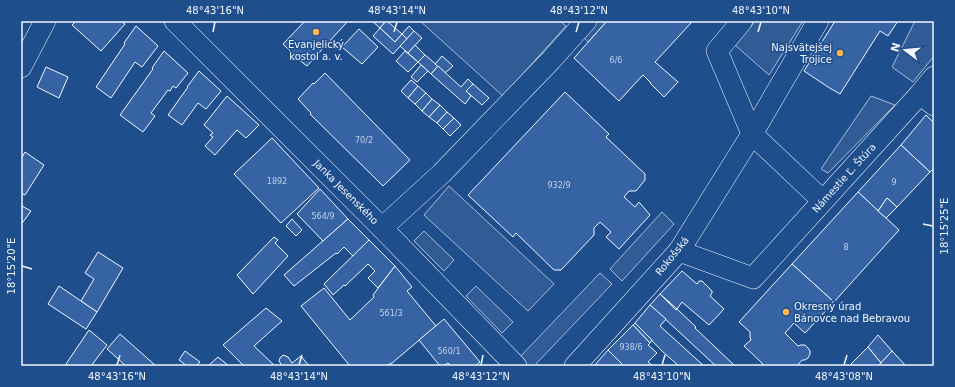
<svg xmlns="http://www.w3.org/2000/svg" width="955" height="387" font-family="'DejaVu Sans',sans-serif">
  <rect width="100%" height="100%" fill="#1f4e8c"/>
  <g fill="#305b95" stroke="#a8bbd7">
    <polygon points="420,21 560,21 566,26 503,96"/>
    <polygon points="586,21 607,21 588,42 577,31"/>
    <polygon points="755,21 803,21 769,75 735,45"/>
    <polygon points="915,21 934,21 934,56 913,82 892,67"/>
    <polygon points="871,96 895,105 828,173 821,169"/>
    <polygon points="449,186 554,284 528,311 424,215"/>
    <polygon points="662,212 674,224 622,281 610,269"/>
    <polygon points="424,231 454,260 444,271 414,241"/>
    <polygon points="600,273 612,284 534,366 524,366 517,360"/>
    <polygon points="476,286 513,322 502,333 466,296"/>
  </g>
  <g fill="#3563a3" stroke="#f2f6ff">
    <polygon points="76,21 121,21 125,24 101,51 72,25"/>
    <polygon points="305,21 348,21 307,66 298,59 283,44"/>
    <polygon points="372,21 386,21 380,28"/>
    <polygon points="386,21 387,21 402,34 395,42 380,28"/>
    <polygon points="607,21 690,21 691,23 655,62 678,82 664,97 650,83 651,83 643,75 619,101 574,58"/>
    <polygon points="835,21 898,21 888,36 880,31 840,94 828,87 804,71"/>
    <polygon points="136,26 158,46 142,67 135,62 111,98 96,87 125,44 124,43"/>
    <polygon points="409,26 414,31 407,39 402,34"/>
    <polygon points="380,28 395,42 402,34 407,39 393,54 373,36"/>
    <polygon points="359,29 378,47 362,64 342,47"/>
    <polygon points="414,31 422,38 408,53 400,46"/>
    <polygon points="415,45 425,55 418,62 408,53"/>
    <polygon points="164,51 188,73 176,88 173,86 170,91 168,90 151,113 155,116 143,132 120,115 153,69 152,68"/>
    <polygon points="405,51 418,62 408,72 396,61"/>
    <polygon points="425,55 438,66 431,74 418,62"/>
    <polygon points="442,56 453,66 445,73 435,64"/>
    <polygon points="421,65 428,71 417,82 411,77"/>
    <polygon points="438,66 461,87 468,79 473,84 466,91 471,96 465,104 431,74"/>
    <polygon points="46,67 68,77 59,98 37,87"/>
    <polygon points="199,71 221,91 206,109 198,103 182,125 168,115 188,87 187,87"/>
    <polygon points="325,73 410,160 383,186 311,115 310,114 311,113 298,99 313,83 314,84"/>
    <polygon points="411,80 418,86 408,98 401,91"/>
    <polygon points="473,84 489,98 482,105 466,91"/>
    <polygon points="418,86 426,93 415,104 408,98"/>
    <polygon points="565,92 609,134 606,137 645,174 645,180 636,191 629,191 624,197 635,207 639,202 650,215 619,249 606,237 611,232 600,222 594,228 594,235 561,270 554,270 516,233 513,237 468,195"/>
    <polygon points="426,93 432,99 422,111 415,104"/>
    <polygon points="227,96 259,125 246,138 237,130 215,155 205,146 213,137 210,135 213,133 204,125"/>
    <polygon points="432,99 440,105 429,117 422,111"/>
    <polygon points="440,105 447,112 437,123 429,117"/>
    <polygon points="447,112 454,118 443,129 437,123"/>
    <polygon points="926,115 934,123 934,168 930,172 901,145"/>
    <polygon points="454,118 461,125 450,136 443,129"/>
    <polygon points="272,138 319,188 281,223 234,174"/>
    <polygon points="901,145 930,172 897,207 887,198 878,211 858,192"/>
    <polygon points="25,152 44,165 25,195 21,193 21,159"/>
    <polygon points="320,189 348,219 323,241 297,214"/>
    <polygon points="858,192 899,230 834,302 792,264"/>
    <polygon points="887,198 897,207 886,218 878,211"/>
    <polygon points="22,206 31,211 23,222 21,221"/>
    <polygon points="292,219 302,230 296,236 286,226"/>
    <polygon points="348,219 369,240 353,256 344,247 337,254 336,253 294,286 284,275"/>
    <polygon points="274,237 278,240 275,243 288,256 253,294 237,275"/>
    <polygon points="369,240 395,266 378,288 368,278 375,271 368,264 345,286 344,285 333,295 324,284"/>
    <polygon points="98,252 123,268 97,312 81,301 94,279 85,273"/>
    <polygon points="792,264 834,302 805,333 794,323 785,333 798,346 801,345 805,345 808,348 810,351 810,354 808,358 805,360 802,360 797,366 763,366 762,363 744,346 751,340 750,337 750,332 739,322"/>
    <polygon points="395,266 412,287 407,291 436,326 392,363 385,366 379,366 379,365 377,366 350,366 301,306 324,288 350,320 374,297 373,295"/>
    <polygon points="682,271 697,284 699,281 702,281 712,291 712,293 710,296 724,309 709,325 682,302 677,309 660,294"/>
    <polygon points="59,286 97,312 86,329 48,304"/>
    <polygon points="660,294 676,310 677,309 696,327 695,328 735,366 716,366 650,305"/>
    <polygon points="650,305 666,319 660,326 704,366 679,366 663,352 635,323"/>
    <polygon points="266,308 282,321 254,346 275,366 244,366 223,345"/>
    <polygon points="444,319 480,362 475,366 451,366 448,363 443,366 440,366 419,340"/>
    <polygon points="635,323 652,340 650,343 633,325"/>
    <polygon points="633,325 650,343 648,345 657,353 648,362 653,366 624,366 608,350"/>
    <polygon points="89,330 107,345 91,366 69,366 66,364"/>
    <polygon points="120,334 156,366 126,366 107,349"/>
    <polygon points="878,335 892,351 881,363 868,347"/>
    <polygon points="868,347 881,363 878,366 852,366 851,364"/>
    <polygon points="608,350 624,366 594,366"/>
    <polygon points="185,351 200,362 196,366 187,366 179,360"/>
    <polygon points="892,351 906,366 878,366"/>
    <polygon points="283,355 288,357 292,363 301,356 309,366 282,366 279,361 280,358"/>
    <polygon points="218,357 229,366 208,366"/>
  </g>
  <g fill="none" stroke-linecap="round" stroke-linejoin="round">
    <g stroke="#f2f6ff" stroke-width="22">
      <g id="minor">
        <polyline points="175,21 382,228 516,366"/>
        <polyline points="742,21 717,51 752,134 823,201"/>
        <polyline points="21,67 45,21"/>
        <polyline points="920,94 934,105"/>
        <polyline points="382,228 442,173 551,60 586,21"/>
        <polyline points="679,251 753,278 920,94 934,77"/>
        <polyline points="575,366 679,251 752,134 818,21"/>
      </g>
    </g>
    <use href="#minor" stroke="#1f4e8c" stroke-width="21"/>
  </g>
  <path fill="none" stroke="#f2f6ff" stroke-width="1.5" d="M213 32 215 22M394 32 397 22M576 32 579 22M758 32 761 22M923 224 933 226M22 266 32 269M117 365 120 355M299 365 302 355M481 365 483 355M662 365 665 355M844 365 847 355"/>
  <g fill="#ffb74d" stroke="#1f4e8c" stroke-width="1.5">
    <circle cx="316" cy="32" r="4"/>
    <circle cx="840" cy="53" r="4"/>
    <circle cx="786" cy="312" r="4"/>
  </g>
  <g text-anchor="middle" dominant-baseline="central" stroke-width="3" stroke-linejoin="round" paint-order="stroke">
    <g font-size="8" fill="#c3d1e8">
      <text x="616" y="60">6/6</text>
      <text x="364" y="140">70/2</text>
      <text x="277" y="181">1892</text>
      <text x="894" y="182">9</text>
      <text x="559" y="185">932/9</text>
      <text x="323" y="216">564/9</text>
      <text x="846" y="247">8</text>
      <text x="391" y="313">561/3</text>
      <text x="631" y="347">938/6</text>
      <text x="449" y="351">560/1</text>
    </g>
    <g font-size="10" fill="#f2f6ff" stroke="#1f4e8c">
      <text x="316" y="44">Evanjelický<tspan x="316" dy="12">kostol a. v.</tspan></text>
      <text x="832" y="47" text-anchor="end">Najsvätejšej<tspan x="832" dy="12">Trojice</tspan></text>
      <text x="794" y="306" text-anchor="start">Okresný úrad<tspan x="794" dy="12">Bánovce nad Bebravou</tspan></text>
    </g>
    <g font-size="10" fill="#f2f6ff" stroke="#1f4e8c">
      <text transform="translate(844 178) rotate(-48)">Námestie Ľ. Štúra</text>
      <text transform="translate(346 192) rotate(45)">Janka Jesenského</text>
      <text transform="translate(672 256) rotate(-51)">Rokošská</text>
    </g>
  </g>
  <rect width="955" height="387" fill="none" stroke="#1f4e8c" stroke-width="44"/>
  <g transform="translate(905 50) rotate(286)" stroke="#1f4e8c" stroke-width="3" paint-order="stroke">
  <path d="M0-3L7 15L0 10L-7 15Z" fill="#f2f6ff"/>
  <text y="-6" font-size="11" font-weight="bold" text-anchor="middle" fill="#f2f6ff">N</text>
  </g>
  <rect x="22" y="22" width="911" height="343" fill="none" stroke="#f2f6ff" stroke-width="1.5"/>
  <g font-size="10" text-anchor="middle" fill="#f2f6ff">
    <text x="215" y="14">48°43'16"N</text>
    <text x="397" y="14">48°43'14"N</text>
    <text x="579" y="14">48°43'12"N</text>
    <text x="761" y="14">48°43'10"N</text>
    <text transform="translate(944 226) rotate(-90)" y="4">18°15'25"E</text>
    <text transform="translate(11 266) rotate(-90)" y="4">18°15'20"E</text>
    <text x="117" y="380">48°43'16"N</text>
    <text x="299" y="380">48°43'14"N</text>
    <text x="481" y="380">48°43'12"N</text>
    <text x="662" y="380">48°43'10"N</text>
    <text x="844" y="380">48°43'08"N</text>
  </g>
</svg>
